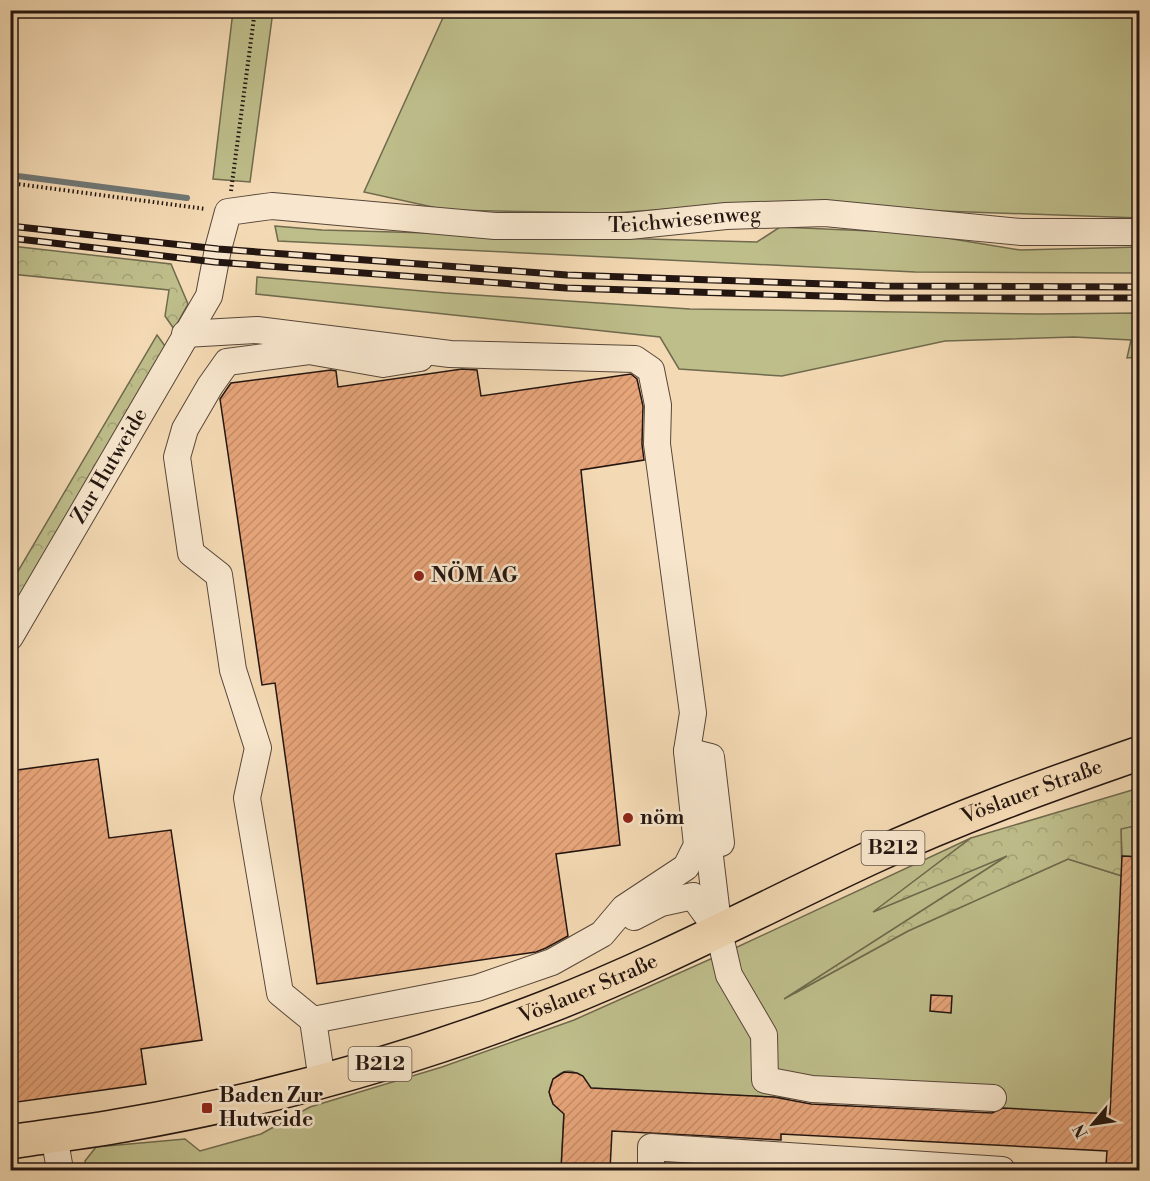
<svg xmlns="http://www.w3.org/2000/svg" width="1150" height="1181" font-family="'Libre Bodoni',serif">
  <defs>
    <pattern id="forest-crowns" width="20" height="18" patternUnits="userSpaceOnUse" patternTransform="scale(1.5)"><rect width="20" height="18" fill="#bebe8b"/><path d="M2 6a3 3 0 1 1 6 0M12 15a3 3 0 1 1 6 0" fill="none" stroke="#a3a277"/></pattern>
    <pattern id="building-hatch" width="6" height="6" patternUnits="userSpaceOnUse" patternTransform="scale(1.5)"><rect width="6" height="6" fill="#e7a57a"/><path d="M-1 1l2-2M0 6l6-6M5 7l2-2" fill="none" stroke="#c68d68"/></pattern>
  </defs>
  <rect width="100%" height="100%" fill="#f4dab4"/>
  <filter id="stains"><feTurbulence type="fractalNoise" baseFrequency=".00333" numOctaves="4"/><feColorMatrix values="0 0 0 0 .2 0 0 0 0 .09 0 0 0 0 .02 0 0 0 .5 -.17"/></filter>
  <radialGradient id="worn" r=".72"><stop offset=".6" stop-color="#630" stop-opacity="0"/><stop offset="1" stop-color="#630" stop-opacity=".3"/></radialGradient>
  <g fill="#bebe8b" stroke="#706a4e" stroke-width="1.5">
    <polygon points="233,11 273,11 250,182 213,179"/>
    <polygon points="446,11 1139,11 1139,218 886,209 701,207 611,213 446,210 364,192"/>
    <polygon points="275,226 322,230 757,242 780,227 916,233 1020,250 1139,247 1139,273 915,272 278,241"/>
    <polygon points="257,277 446,293 690,309 1040,314 1139,313 1139,357 1127,358 1131,340 1074,337 945,341 782,376 679,369 660,337 256,294"/>
    <polygon points="1139,825 1139,857 1122,856 1121,828"/>
    <path d="M971 838 875 911 1012 853 795 993 908 931 1068 859 1122 876 1110 1114 589 1088C585 1083 581 1076 576 1073 560 1064 542 1088 553 1102 555 1106 560 1108 564 1111L561 1170H373L227 1167V1170H87L85 1161 96 1147 185 1139 200 1151 261 1134 310 1107 442 1067 574 1020 733 949Z"/>
  </g>
  <g fill="url(#forest-crowns)" stroke="#706a4e" stroke-width="1.5">
    <polygon points="11,246 171,264 188,304 174,329 165,316 169,290 11,274"/>
    <polygon points="157,335 165,346 11,610 11,583"/>
    <polygon points="1139,788 1139,825 1121,829 1122,876 1068,859 908,931 784,999 1007,856 873,912 971,838"/>
  </g>
  <g fill="none" stroke-linecap="round" stroke-linejoin="round">
    <polyline stroke="#6f7775" stroke-width="6" points="10,175 187,198"/>
  </g>
  <g fill="url(#building-hatch)" stroke="#231510" stroke-width="1.5">
    <polygon points="462,369 477,370 481,396 631,374 637,379 643,406 642,444 644,460 581,470 620,845 556,854 568,936 546,948 536,952 317,984 275,683 262,685 220,399 231,383 331,370 336,371 338,387"/>
    <polygon points="98,759 109,838 171,830 202,1040 141,1049 146,1084 10,1103 10,821 14,821 10,800 10,771"/>
    <polygon points="1122,856 1140,857 1140,1166 1106,1165 1107,1151 781,1134 781,1140 612,1131 610,1170 561,1170 564,1114 553,1104 549,1092 553,1079 564,1072 577,1073 583,1076 591,1088 774,1097 811,1104 992,1113 1003,1108 1110,1114"/>
    <polygon points="931,995 952,996 951,1013 930,1011"/>
  </g>
  <g fill="none" stroke-linecap="round" stroke-linejoin="round">
    <g stroke="#574639" stroke-width="28">
      <g id="minor">
        <polyline points="185,334 257,330 450,354 635,359 651,370 658,405 657,444 693,713 687,751 697,845 686,867 624,908 602,934 552,962 477,988 313,1020 322,1081"/>
        <path id="s1" d="M10 637 209 296 218 249 228 212 272 206 495 226H629L726 216 825 213 1021 232H1140"/>
        <polyline points="687,751 711,757 721,843"/>
        <polyline points="706,823 719,932 729,975 764,1035 765,1080 812,1089 993,1098"/>
        <polyline points="634,917 661,903 693,896 717,929"/>
        <polyline points="313,1020 280,993 247,798 258,748 233,670 219,575 191,553 177,457 185,429 210,386 227,362 309,351 383,364 420,358"/>
        <polyline points="54,1135 60,1170"/>
        <polyline points="651,1170 651,1147 1002,1170"/>
      </g>
    </g>
    <g stroke="#231510" stroke-width="36">
      <g id="major">
        <path id="s2" d="M10 1142C48 1136 86 1132 124 1125 268 1100 411 1060 547 1007 658 964 763 908 870 858 958 817 1048 785 1140 753"/>
      </g>
    </g>
    <g stroke="#231510" stroke-width="4" stroke-dasharray="1.5 3" stroke-linecap="butt">
      <polyline points="10,183 206,209"/>
      <polyline points="231,191 255,10"/>
    </g>
    <use href="#minor" stroke="#f8e7ce" stroke-width="26"/>
    <use href="#major" stroke="#f4dab4" stroke-width="33"/>
    <g stroke="#231510" stroke-width="7">
      <g id="rail">
        <polyline points="10,226 218,249 567,275 884,286 1140,287"/>
        <polyline points="10,238 215,262 566,288 887,298 1140,298"/>
      </g>
    </g>
    <use href="#rail" stroke="#f8e7ce" stroke-width="4.5" stroke-dasharray="14" stroke-linecap="butt"/>
  </g>
  <g fill="#8f2418" stroke="#f8e7ce" stroke-width="2">
    <circle cx="419" cy="576" r="6"/>
    <circle cx="628" cy="818" r="6"/>
    <rect x="201" y="1102" width="12" height="12" rx="3"/>
  </g>
  <g text-anchor="middle" dominant-baseline="central" stroke-width="5" stroke-linejoin="round" paint-order="stroke">
    <g fill="#f8e7ce" stroke="#635449" stroke-width="1.5">
      <rect x="861.5" y="831" width="63" height="34" rx="4.5"/>
      <rect x="348.5" y="1047" width="63" height="34" rx="4.5"/>
    </g>
    <g font-size="20" font-weight="bold" fill="#231510">
      <text x="893" y="848">B212</text>
      <text x="380" y="1064">B212</text>
    </g>
    <g font-size="21" fill="#231510" stroke="#f8e7ce">
      <text stroke="none"><textPath href="#s1" startOffset="939">Teichwiesenweg</textPath></text>
      <text stroke="none"><textPath href="#s1" startOffset="198">Zur Hutweide</textPath></text>
      <text stroke="none"><textPath href="#s2" startOffset="1086">Vöslauer Straße</textPath></text>
      <text stroke="none"><textPath href="#s2" startOffset="600">Vöslauer Straße</textPath></text>
    </g>
    <g font-size="21" font-weight="bold" fill="#231510" stroke="#f8e7ce" text-anchor="start">
      <text x="431" y="576">NÖM AG</text>
      <text x="640" y="818">nöm</text>
      <text x="219" y="1096">Baden Zur<tspan x="219" dy="24">Hutweide</tspan></text>
    </g>
  </g>
  <rect width="1150" height="1181" fill="none" stroke="#f4dab4" stroke-width="36"/>
  <rect x="12" y="12" width="1126" height="1157" fill="none" stroke="#231510" stroke-width="3"/>
  <rect x="18" y="18" width="1114" height="1145" fill="none" stroke="#231510" stroke-width="1.5"/>
  <g transform="translate(1093 1124) rotate(241)" stroke="#f8e7ce" stroke-width="4.5" paint-order="stroke">
  <path d="M0-4.5L10 22L0 15L-10 22Z" fill="#231510"/>
  <text y="-9" font-size="16" font-weight="bold" text-anchor="middle" fill="#231510">N</text>
  </g>
  <rect width="100%" height="100%" filter="url(#stains)"/>
  <rect width="100%" height="100%" fill="url(#worn)"/>
</svg>
